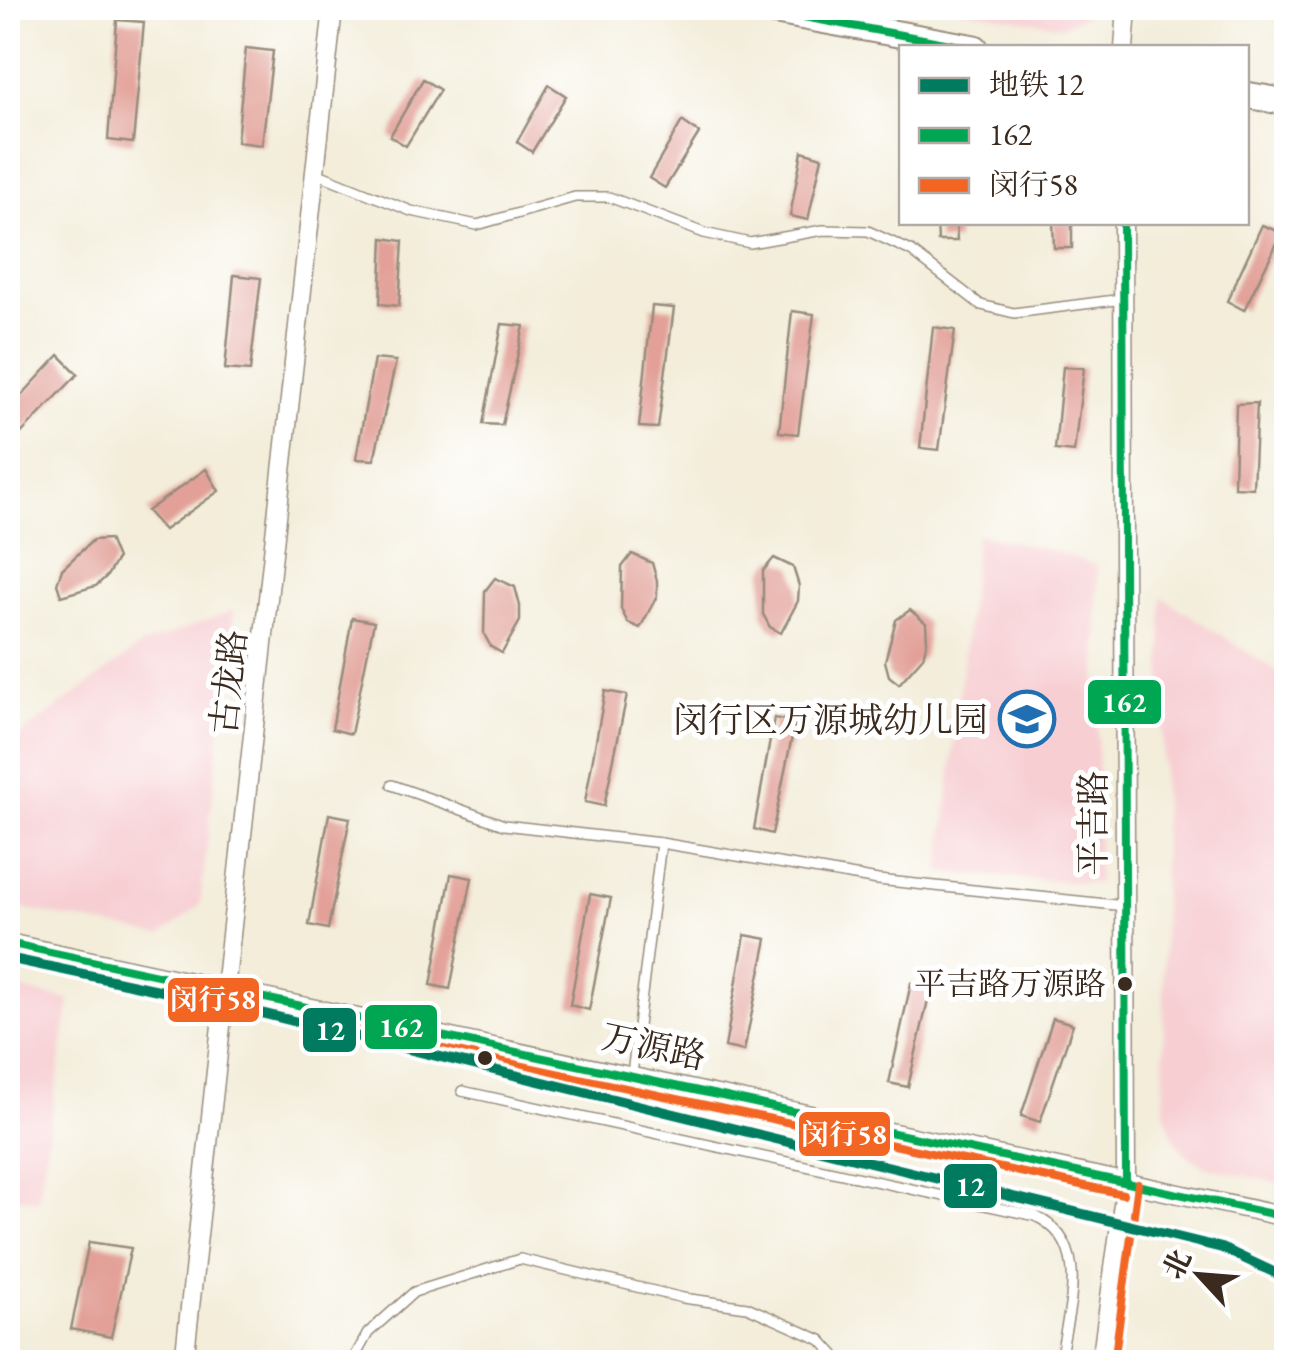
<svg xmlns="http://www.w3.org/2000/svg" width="1294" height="1370" font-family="'EB Garamond','Noto Serif SC',serif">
  <rect width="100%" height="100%" fill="#fff"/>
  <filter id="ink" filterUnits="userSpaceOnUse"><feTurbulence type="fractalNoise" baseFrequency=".01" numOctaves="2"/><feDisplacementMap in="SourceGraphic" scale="20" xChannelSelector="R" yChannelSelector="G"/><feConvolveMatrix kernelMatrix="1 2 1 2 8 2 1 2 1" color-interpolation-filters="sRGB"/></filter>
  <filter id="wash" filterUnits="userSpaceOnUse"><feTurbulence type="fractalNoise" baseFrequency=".0048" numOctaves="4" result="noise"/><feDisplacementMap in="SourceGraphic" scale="40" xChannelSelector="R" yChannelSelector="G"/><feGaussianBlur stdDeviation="2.25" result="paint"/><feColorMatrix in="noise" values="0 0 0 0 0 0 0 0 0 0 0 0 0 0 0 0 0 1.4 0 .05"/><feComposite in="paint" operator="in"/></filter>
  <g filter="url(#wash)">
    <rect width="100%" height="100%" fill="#f3edda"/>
    <g fill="#f7cfd3">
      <polygon points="949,8 1087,8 1086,16 1061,26"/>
      <polygon points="977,534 1051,550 1097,566 1098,884 940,872"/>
      <polygon points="1162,597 1286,677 1286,1185 1206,1167 1185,1154 1172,1135 1164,1109"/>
      <polygon points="234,610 200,905 161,936 8,906 8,744 142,645"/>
      <polygon points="8,987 70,1000 38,1201 8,1195"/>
    </g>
    <g id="blocks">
      <g fill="#e2a098">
        <polygon points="117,20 144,22 133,143 108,140"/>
        <polygon points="246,48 273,51 262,145 237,142"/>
        <polygon points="423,79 440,90 406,146 390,136"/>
        <polygon points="549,85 566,96 532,152 517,142"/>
        <polygon points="682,121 699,133 665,188 649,178"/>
        <polygon points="802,151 822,157 808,220 790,216"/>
        <polygon points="937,222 956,222 957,241 938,241"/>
        <polygon points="1053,222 1072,222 1072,248 1054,248"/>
        <polygon points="1262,225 1282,233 1244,310 1227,301"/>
        <polygon points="383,238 403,241 399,306 380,304"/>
        <polygon points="234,275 261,278 250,371 225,369"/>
        <polygon points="652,306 674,308 658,428 639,427"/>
        <polygon points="792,311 814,314 798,434 779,432"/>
        <polygon points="502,324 524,326 502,425 483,424"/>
        <polygon points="933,327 955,330 939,450 920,448"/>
        <polygon points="59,355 78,374 8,447 8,410"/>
        <polygon points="374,359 396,361 374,460 356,459"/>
        <polygon points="1063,367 1084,368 1074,452 1055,450"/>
        <polygon points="1257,403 1253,488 1234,487 1236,404"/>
        <polygon points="206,469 219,491 164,530 147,511"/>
        <polygon points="109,539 117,559 107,576 96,586 61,596 57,584 62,569 93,540"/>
        <polygon points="632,554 652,563 657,581 657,596 640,628 628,623 621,609 622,567"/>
        <polygon points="774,558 793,567 799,586 798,601 781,633 770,627 763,614 763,571"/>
        <polygon points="495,578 515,587 520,606 520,621 502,653 491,647 484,634 485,591"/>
        <polygon points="910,610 926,623 927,642 923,657 899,684 889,676 885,661 896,620"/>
        <polygon points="352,618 374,622 351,734 332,729"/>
        <polygon points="605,691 627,695 604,806 585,802"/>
        <polygon points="774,718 795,722 772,834 754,829"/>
        <polygon points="329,814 350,818 328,929 309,925"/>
        <polygon points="451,874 472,878 450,989 431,985"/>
        <polygon points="590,894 611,898 589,1010 570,1005"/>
        <polygon points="745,935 767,939 744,1051 725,1047"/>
        <polygon points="911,983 931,987 908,1087 889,1083"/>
        <polygon points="1053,1018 1073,1024 1040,1122 1021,1116"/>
        <polygon points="89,1242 131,1248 111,1337 71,1329"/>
      </g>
    </g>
  </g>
  <g filter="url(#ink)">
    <use href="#blocks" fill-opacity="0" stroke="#978c7c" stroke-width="2.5"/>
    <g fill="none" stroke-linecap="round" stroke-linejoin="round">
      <g stroke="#978c7c" stroke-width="12">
        <g id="service">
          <polyline points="1049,8 1051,8"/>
          <polyline points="316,173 411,211 477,225 575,197 609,197 704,233 750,243 823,230 868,231 911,251 981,305 1014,313 1123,299"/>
          <polyline points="392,785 504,825 661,843 878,880 1125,906"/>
          <polyline points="632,1074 661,843"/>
          <path d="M462 1091 1035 1216C1094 1243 1067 1311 1060 1362"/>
          <polyline points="352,1362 368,1333 414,1292 520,1259 683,1298 747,1307 821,1340 841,1362"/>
        </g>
      </g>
      <g stroke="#978c7c" stroke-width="21">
        <g id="minor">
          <polyline points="1124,48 1127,8"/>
          <polyline points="8,943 1286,1217"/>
          <polyline points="184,1362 333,8"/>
          <polyline points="1101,1362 1126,1182 1123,222"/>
        </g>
      </g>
      <g stroke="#978c7c" stroke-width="29">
        <g id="secondary">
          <polyline points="755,8 975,48"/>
          <polyline points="1246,95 1286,102"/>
        </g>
      </g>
      <use href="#service" stroke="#fff" stroke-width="9"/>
      <use href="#minor" stroke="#fff" stroke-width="18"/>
      <use href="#secondary" stroke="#fff" stroke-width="25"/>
      <g stroke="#fff" stroke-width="15">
        <g id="bus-1">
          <polyline points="755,8 972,48"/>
          <polyline points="1123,222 1126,1182"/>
          <polyline points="8,943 1286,1217"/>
        </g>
      </g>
      <g stroke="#fff" stroke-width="15">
        <g id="bus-2">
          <polyline points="8,956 1123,1194"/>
          <polyline points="1114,1362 1138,1184"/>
        </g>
      </g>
      <use href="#bus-1" stroke="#00a651" stroke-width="8"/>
      <use href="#bus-2" stroke="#f26522" stroke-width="8"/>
      <g stroke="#fff" stroke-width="18">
        <polyline id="metro-1" points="8,958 228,1005 1222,1248 1286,1278"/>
      </g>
      <use href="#metro-1" stroke="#007b5f" stroke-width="10"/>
    </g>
  </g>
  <defs>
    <g id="school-ring" transform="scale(2.875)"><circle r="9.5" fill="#fff" stroke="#1f6fb2" stroke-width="1.5"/><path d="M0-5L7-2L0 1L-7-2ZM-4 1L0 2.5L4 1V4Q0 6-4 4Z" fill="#1f6fb2"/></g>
  </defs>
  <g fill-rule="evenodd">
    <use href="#school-ring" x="1027" y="719"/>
  </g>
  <g fill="#3b2a1e" stroke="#fff" stroke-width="4">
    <circle cx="1125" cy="984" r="9"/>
    <circle cx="485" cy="1058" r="9"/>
  </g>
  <g text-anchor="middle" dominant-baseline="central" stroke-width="10" stroke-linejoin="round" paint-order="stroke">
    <g font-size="32" fill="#3b2a1e" stroke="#fff" text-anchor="end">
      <text x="1106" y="984">平吉路万源路</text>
    </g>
    <g font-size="35" fill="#3b2a1e" stroke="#fff">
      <text transform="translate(228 682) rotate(-84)">古龙路</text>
      <text transform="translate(1092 823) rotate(-90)">平吉路</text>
      <text transform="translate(654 1046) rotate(12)">万源路</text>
    </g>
    <g font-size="35" fill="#3b2a1e" stroke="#fff" text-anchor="end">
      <text x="988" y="719">闵行区万源城幼儿园</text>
    </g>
  </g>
  <g stroke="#fff" stroke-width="4">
    <rect x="1086" y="678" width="77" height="48" rx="10" fill="#00a651"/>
    <rect x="166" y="976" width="95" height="48" rx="10" fill="#f26522"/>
    <rect x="363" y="1003" width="76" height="48" rx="10" fill="#00a651"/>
    <rect x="301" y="1006" width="57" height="48" rx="10" fill="#007b5f"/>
    <rect x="797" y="1110" width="95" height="48" rx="10" fill="#f26522"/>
    <rect x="942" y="1162" width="57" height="48" rx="10" fill="#007b5f"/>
  </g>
  <g font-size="28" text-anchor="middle" font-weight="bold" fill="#fff">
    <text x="1124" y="712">162</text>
    <text x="213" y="1009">闵行58</text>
    <text x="401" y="1037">162</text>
    <text x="330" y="1040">12</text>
    <text x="844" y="1144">闵行58</text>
    <text x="970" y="1196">12</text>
  </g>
  <rect width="1294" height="1370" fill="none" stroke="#fff" stroke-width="40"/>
  <rect x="899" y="45" width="350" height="180" fill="#ffffff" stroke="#b1aaa5" stroke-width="2.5"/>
  <rect x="919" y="78" width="50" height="15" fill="#007b5f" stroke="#b1aaa5" stroke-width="2.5"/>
  <text x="989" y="95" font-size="30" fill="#3b2a1e">地铁 12</text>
  <rect x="919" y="128" width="50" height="15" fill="#00a651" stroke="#b1aaa5" stroke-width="2.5"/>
  <text x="989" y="145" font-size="30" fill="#3b2a1e">162</text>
  <rect x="919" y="178" width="50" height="15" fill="#f26522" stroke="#b1aaa5" stroke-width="2.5"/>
  <text x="989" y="195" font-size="30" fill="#3b2a1e">闵行58</text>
  <g transform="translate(1199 1275) rotate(296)" stroke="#ffffff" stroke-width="8" paint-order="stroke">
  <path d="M0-8L18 38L0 25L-18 38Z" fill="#3b2a1e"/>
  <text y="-15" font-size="28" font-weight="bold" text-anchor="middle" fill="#3b2a1e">北</text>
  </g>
</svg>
